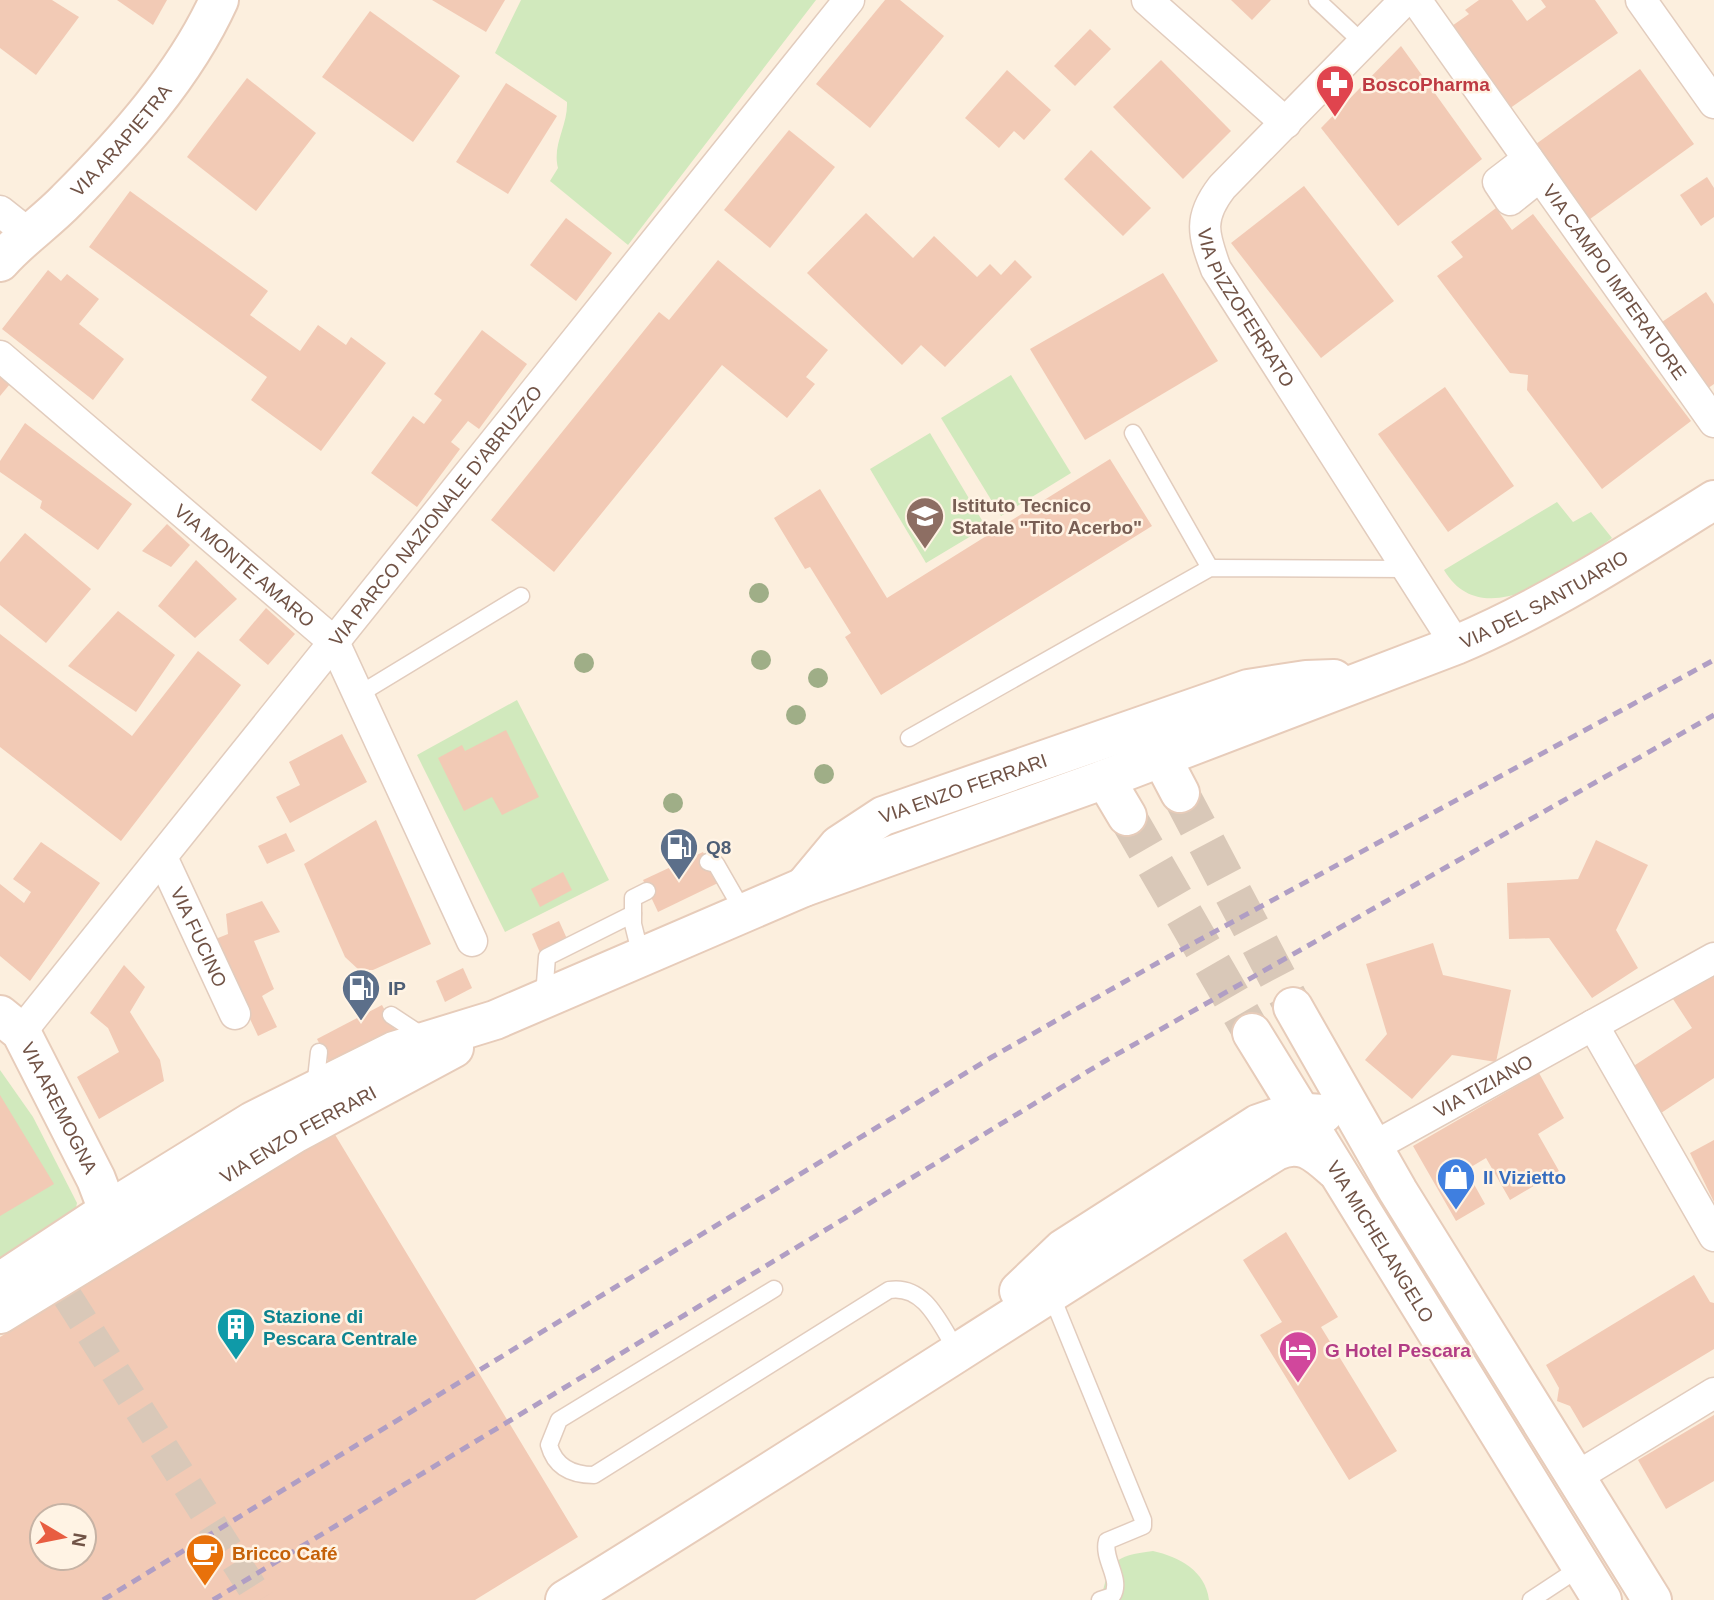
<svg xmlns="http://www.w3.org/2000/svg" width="1714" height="1600" font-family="Arial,sans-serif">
  <rect width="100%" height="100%" fill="#fcefde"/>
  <g fill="#d1e9bd">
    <path d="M521 0H816L628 245 550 181 558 168C552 144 568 126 567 102L495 53Z"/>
    <polygon points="1011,375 1071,473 1001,516 941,418"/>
    <polygon points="930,433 986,527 926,563 870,469"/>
    <path d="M1557 502 1573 522 1591 512 1612 538C1568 570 1483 636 1444 570Z"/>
    <polygon points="517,700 609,880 505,932 417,755"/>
    <polygon points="0,1070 33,1117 77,1203 75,1212 0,1259"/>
    <path d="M1153 1551C1179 1557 1205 1570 1209 1600H1101C1109 1561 1113 1556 1153 1551Z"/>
  </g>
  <g fill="#f2cab5" fill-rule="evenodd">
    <polygon points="0,0 52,0 79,17 36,75 0,48"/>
    <polygon points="117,0 167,0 153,25"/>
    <polygon points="432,0 505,0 486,32"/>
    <polygon points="885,0 900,0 944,36 870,128 816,84"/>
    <polygon points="1231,0 1271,0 1252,20"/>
    <polygon points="1479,0 1512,0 1527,21 1546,7 1541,0 1595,0 1618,33 1506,111 1449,28 1469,14 1465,10"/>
    <polygon points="370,11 460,76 413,142 322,77"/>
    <polygon points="1090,29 1111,49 1075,86 1054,66"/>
    <polygon points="1401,46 1482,159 1398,226 1321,128"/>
    <polygon points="1161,60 1231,131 1183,179 1113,107"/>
    <polygon points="1640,69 1694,144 1590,219 1536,144"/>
    <polygon points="1007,70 1051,110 1024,140 1014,131 999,148 965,118"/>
    <polygon points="247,78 316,133 256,211 187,157"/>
    <polygon points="506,83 557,116 508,194 456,162"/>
    <polygon points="789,130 835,167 770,248 724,210"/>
    <polygon points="1091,150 1151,208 1123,236 1064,179"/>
    <polygon points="1707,177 1714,188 1714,217 1701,226 1680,195"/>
    <polygon points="1304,186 1394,301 1321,358 1231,243"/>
    <polygon points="130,191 268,291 250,315 300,351 318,325 346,345 351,337 386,363 321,451 251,400 267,377 89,247"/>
    <polygon points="1496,208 1512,230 1533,214 1691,421 1602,489 1527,390 1528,375 1510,373 1437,276 1463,257 1451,242"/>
    <polygon points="866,213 913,258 934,236 977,277 990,264 1001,275 1015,260 1032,277 945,367 921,345 902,365 807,273"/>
    <polygon points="566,218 612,253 576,301 530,265"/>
    <polygon points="718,260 828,350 806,377 815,384 787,418 722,365 554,572 491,520 659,312 669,320"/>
    <polygon points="48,270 61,281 67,274 99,299 79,324 124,359 93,400 2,329"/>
    <polygon points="1163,273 1218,361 1085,440 1030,349"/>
    <polygon points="1706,292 1714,304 1714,384 1704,391 1659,324"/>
    <polygon points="482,330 527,364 479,429 468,421 451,442 460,449 417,507 371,473 413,416 424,424 442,400 434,394"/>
    <polygon points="0,377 10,384 0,396"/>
    <polygon points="1445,387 1514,486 1448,532 1378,434"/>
    <polygon points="25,423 132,504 98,550 40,508 42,501 0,472 0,461"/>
    <polygon points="1110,459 1152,526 881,695 845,637 851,633 810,567 805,569 774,518 820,489 887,598"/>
    <polygon points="167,524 190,545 171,567 142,551"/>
    <polygon points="25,533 91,589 46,643 0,605 0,562"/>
    <polygon points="196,560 237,599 195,638 158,606"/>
    <polygon points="266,608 295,634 268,665 239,640"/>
    <polygon points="118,611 175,655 136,712 68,666"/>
    <polygon points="0,634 132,736 198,651 241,685 121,841 0,747"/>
    <polygon points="506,730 539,797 502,815 492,797 464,811 438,758 462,745 465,751"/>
    <polygon points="342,734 367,782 290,823 276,797 300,785 289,762"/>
    <polygon points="376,820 431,944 373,970 359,970 345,957 304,864"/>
    <polygon points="286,833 295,851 267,864 258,846"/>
    <polygon points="1596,840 1648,865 1616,930 1638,968 1592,998 1549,938 1509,939 1507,883 1578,879"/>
    <polygon points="41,842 100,883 30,981 0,956 0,884 24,903 31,892 13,879"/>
    <polygon points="703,852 718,883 658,912 643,880"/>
    <polygon points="563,872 572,890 540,907 531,889"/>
    <polygon points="262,901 280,932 254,941 274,989 262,996 277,1027 258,1036 213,940 228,934 226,914"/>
    <polygon points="559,921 568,941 541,955 532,934"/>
    <polygon points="1433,943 1443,975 1511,990 1496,1062 1452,1055 1412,1099 1365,1060 1387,1034 1366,964"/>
    <polygon points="124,965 145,987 130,1012 160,1060 164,1081 99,1119 77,1077 119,1052 108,1028 90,1013"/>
    <polygon points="463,968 472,988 445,1002 436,981"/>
    <polygon points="1714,974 1714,1078 1658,1115 1629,1069 1692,1028 1671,996"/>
    <polygon points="382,1005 396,1032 331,1066 317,1039"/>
    <polygon points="1539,1073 1564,1118 1538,1134 1559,1171 1510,1200 1486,1158 1466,1170 1485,1204 1456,1221 1413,1146"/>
    <polygon points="0,1095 54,1184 0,1216"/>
    <path d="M334 1133 578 1537 475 1600H0V1337ZM42 1516H84V1558H42Z"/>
    <polygon points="1714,1140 1714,1202 1690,1153"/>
    <polygon points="1286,1232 1338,1317 1321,1327 1397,1451 1349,1480 1260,1335 1282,1322 1243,1260"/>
    <polygon points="1694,1275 1710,1302 1714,1303 1714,1349 1583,1428 1570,1406 1557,1401 1559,1388 1546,1365"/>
    <polygon points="1714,1415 1714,1481 1666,1509 1638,1460"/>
  </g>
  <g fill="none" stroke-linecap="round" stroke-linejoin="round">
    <polyline stroke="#d9c8b8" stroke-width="30" stroke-dasharray="30 15" stroke-linecap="butt" points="67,1296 260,1600"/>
    <g stroke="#d9c8b8" stroke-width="38" stroke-dasharray="38 19" stroke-linecap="butt">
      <polyline points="1180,793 1293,1007"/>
      <polyline points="1127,816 1252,1033"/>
    </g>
    <g stroke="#e2ccbd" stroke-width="19">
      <g id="lane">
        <polyline points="1317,0 1363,43"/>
        <polyline points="1133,433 1210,568"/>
        <polyline points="358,695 521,596"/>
        <polyline points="909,738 1210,568 1408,569"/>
        <polyline points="708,862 716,864 743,911"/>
        <polyline points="641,956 633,924 633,898 647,891"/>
        <polyline points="549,996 545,983 547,957 633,914"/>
        <polyline points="391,1015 426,1038"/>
        <polyline points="315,1088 319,1052"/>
        <path d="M774 1289 559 1420 549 1445C555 1467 572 1475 594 1475L889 1290C925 1284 940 1324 957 1351"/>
        <path d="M1050 1292 1143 1520V1526L1107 1541C1102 1559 1123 1580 1112 1596L1100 1600"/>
        <polyline points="1531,1600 1581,1567"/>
      </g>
    </g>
    <g stroke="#e2ccbd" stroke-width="33">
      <g id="street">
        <polyline points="1147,0 1286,123"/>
        <path id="s1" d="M1405 0 1222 187C1198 218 1203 234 1216 269L1456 645"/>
        <path id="s2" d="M1416 0 1714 422"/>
        <polyline points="1641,0 1714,103"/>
        <polyline points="1528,159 1498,182 1510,200 1540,176"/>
        <polyline points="0,211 29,234"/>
        <path id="s3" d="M0 356 334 642 472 941"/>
        <path id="s4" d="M162 857 235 1014"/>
        <polyline points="1593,1025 1714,1236"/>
        <path id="s5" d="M21 1032 849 0"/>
        <path id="s6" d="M1373 1147 1714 958"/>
        <polyline points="1576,1477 1714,1393"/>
      </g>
    </g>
    <g stroke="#e7ccba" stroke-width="42">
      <g id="secondary">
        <path id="s7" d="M0 262C20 239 46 222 67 200 124 143 185 75 219 0"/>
        <polyline points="1161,757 1180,793"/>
        <polyline points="1105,779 1127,816"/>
        <path id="s8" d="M804 887 839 845 883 816 1248 689 1306 680 1334 679"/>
        <polyline points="1293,1007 1398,1191 1652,1600"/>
        <path id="s9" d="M0 1015 21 1032 96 1179 111 1218 108 1235"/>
        <path id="s10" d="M1252 1033 1602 1600"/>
        <path id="s11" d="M0 1282 109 1210 253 1121 394 1051 495 1020 804 887 1105 779 1456 645C1548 606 1630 553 1714 500"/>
        <polyline points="1019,1291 1063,1249 1258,1124 1292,1112 1323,1114"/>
        <path id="s12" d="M0 1314 294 1134 454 1048"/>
        <path d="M565 1600C804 1453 1038 1299 1276 1151 1301 1139 1316 1153 1334 1169"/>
      </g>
    </g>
    <use href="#lane" stroke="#fff" stroke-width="16"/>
    <use href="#street" stroke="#fff" stroke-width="30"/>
    <use href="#secondary" stroke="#fff" stroke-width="38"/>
    <g stroke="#b09ec4" stroke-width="5" stroke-dasharray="10 7" stroke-linecap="butt">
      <polyline points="103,1600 992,1057 1168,957 1714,660"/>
      <polyline points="213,1600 1105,1061 1714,715"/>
    </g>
  </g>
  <g fill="#9fae87">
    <circle cx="759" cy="593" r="10"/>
    <circle cx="761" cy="660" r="10"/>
    <circle cx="584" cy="663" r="10"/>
    <circle cx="818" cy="678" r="10"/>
    <circle cx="796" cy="715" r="10"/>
    <circle cx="824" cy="774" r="10"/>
    <circle cx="673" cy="803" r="10"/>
  </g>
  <defs>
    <g id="pharmacy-pin" transform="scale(2.0125)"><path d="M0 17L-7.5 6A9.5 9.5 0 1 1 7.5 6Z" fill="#e0444e" stroke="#fff3e4"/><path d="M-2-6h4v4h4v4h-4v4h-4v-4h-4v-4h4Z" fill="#fff"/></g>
    <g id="university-pin" transform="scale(2.0125)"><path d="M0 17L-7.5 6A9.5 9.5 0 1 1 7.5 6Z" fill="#8d6e63" stroke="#fff3e4"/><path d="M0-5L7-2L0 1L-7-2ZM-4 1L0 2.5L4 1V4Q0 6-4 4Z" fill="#fff"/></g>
    <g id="fuel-pin" transform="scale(2.0125)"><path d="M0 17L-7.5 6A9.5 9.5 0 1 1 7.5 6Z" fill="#5c6f8a" stroke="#fff3e4"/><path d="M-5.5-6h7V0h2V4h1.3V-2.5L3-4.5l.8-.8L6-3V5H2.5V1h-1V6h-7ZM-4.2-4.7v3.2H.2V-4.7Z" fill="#fff"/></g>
    <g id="shop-pin" transform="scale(2.0125)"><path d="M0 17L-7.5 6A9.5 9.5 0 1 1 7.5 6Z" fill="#3f7fe0" stroke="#fff3e4"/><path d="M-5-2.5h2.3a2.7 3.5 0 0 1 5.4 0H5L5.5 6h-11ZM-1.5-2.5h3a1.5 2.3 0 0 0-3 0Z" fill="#fff"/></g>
    <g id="building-pin" transform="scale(2.0125)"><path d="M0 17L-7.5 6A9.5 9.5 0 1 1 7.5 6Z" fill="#0f9aa8" stroke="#fff3e4"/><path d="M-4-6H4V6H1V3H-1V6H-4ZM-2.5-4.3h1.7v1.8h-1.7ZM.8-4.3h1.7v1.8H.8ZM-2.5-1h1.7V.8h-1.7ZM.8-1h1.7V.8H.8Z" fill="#fff"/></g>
    <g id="hotel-pin" transform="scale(2.0125)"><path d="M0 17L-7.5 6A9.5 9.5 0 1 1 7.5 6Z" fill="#d1479c" stroke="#fff3e4"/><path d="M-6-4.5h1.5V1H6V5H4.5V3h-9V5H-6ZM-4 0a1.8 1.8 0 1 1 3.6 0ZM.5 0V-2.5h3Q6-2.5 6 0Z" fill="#fff"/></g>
    <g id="cafe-pin" transform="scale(2.0125)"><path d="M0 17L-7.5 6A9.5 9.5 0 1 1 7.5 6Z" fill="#e8710a" stroke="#fff3e4"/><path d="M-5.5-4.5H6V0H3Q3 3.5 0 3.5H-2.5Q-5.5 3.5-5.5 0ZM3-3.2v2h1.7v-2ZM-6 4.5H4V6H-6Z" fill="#fff"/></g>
  </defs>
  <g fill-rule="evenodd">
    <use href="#pharmacy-pin" x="1335" y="84"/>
    <use href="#university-pin" x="925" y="516"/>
    <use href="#fuel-pin" x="679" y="847"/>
    <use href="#fuel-pin" x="361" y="988"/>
    <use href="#shop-pin" x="1456" y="1177"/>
    <use href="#building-pin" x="236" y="1327"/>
    <use href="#hotel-pin" x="1298" y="1350"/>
    <use href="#cafe-pin" x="205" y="1553"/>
  </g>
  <g text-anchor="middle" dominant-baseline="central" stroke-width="5" stroke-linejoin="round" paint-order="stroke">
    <g font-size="19" font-weight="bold" fill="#be3a42" stroke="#fff3e4" text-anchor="start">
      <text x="1362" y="84">BoscoPharma</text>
    </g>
    <g font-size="19" fill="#715346" stroke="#fff3e4">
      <text stroke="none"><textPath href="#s7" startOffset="172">VIA ARAPIETRA</textPath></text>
      <text stroke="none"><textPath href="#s2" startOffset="345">VIA CAMPO IMPERATORE</textPath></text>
      <text stroke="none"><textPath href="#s1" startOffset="397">VIA PIZZOFERRATO</textPath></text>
      <text stroke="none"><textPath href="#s5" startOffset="662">VIA PARCO NAZIONALE D'ABRUZZO</textPath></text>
      <text stroke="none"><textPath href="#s3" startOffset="322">VIA MONTE AMARO</textPath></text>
      <text stroke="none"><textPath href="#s11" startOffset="1694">VIA DEL SANTUARIO</textPath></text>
      <text stroke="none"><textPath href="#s8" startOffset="192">VIA ENZO FERRARI</textPath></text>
      <text stroke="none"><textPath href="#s4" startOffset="88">VIA FUCINO</textPath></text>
      <text stroke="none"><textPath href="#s6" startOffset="126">VIA TIZIANO</textPath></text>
      <text stroke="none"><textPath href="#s9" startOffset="112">VIA AREMOGNA</textPath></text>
      <text stroke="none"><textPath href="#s12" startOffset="348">VIA ENZO FERRARI</textPath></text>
      <text stroke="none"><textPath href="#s10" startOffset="245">VIA MICHELANGELO</textPath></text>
    </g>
    <g font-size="19" font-weight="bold" fill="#785e54" stroke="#fff3e4" text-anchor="start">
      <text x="952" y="505">Istituto Tecnico<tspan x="952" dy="22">Statale "Tito Acerbo"</tspan></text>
    </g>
    <g font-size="19" font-weight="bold" fill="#4e5e75" stroke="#fff3e4" text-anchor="start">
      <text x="706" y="847">Q8</text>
      <text x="388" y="988">IP</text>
    </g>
    <g font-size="19" font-weight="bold" fill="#366cbe" stroke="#fff3e4" text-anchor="start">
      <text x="1483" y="1177">Il Vizietto</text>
    </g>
    <g font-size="19" font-weight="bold" fill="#0d838f" stroke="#fff3e4" text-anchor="start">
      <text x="263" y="1316">Stazione di<tspan x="263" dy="22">Pescara Centrale</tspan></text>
    </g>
    <g font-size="19" font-weight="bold" fill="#b23c85" stroke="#fff3e4" text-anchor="start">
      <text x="1325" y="1350">G Hotel Pescara</text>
    </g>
    <g font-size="19" font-weight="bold" fill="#c56008" stroke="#fff3e4" text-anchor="start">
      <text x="232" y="1553">Bricco Café</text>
    </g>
  </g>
  <g transform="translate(63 1537) rotate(100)"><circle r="33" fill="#fff3e4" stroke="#c6b3a5" stroke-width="2"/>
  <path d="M0-5L12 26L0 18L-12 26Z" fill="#e85d41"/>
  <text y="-10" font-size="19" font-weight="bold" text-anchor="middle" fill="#715346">N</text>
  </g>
</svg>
